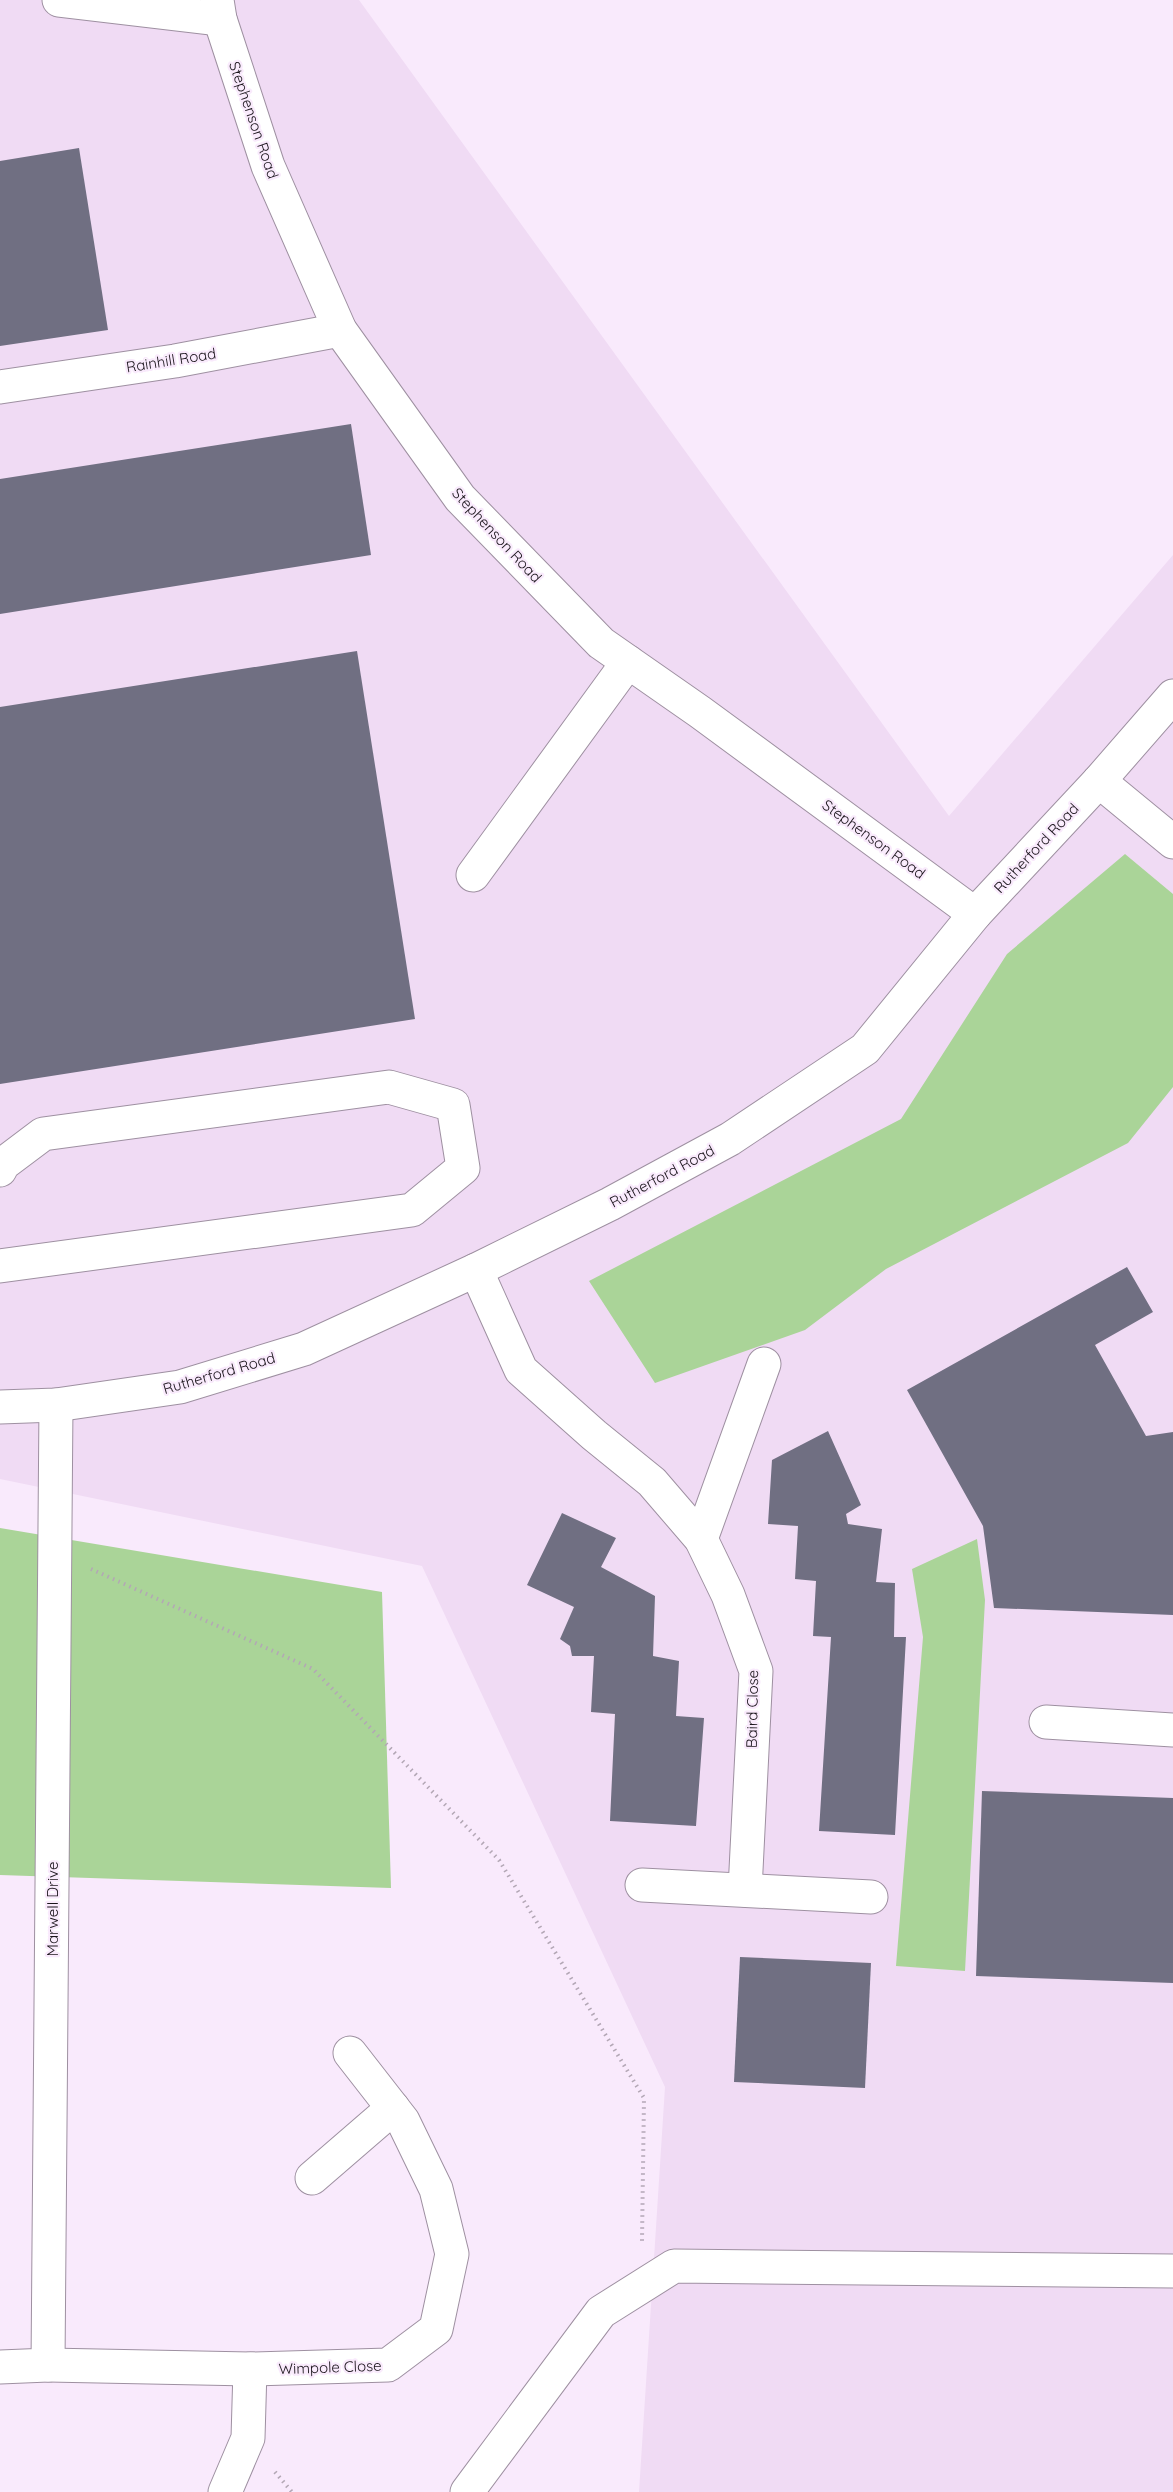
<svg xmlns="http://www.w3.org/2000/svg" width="1173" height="2492" font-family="Quicksand,sans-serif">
  <rect width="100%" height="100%" fill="#f9eafc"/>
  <polygon fill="#f0dbf4" points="0,0 359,0 949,816 1173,555 1173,2492 639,2492 665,2087 422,1566 0,1479"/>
  <g fill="#aad498">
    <polygon points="1125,854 1173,894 1173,1087 1128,1143 886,1269 805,1330 655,1383 589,1281 901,1119 1007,954"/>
    <polygon points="0,1528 382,1592 391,1888 0,1875"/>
    <polygon points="977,1539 985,1600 965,1971 896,1966 923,1637 912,1569"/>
  </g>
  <g fill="#706f82">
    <polygon points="79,148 108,330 0,346 0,161"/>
    <polygon points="351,424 371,555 0,614 0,479"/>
    <polygon points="357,651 415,1019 0,1084 0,707"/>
    <polygon points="1127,1267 1153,1312 1095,1345 1146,1436 1173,1432 1173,1615 994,1608 983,1526 907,1390"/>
    <polygon points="828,1431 861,1505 846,1514 848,1524 882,1529 876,1582 895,1583 894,1637 906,1637 895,1835 819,1831 831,1637 813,1636 816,1581 795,1579 798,1526 768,1524 772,1460"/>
    <polygon points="562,1513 616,1538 601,1567 655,1596 653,1656 679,1661 676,1716 704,1718 696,1826 610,1821 615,1714 591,1712 594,1656 572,1656 570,1646 560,1639 574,1607 527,1585"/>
    <polygon points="982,1791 1173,1798 1173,1983 976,1976"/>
    <polygon points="740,1957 871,1963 865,2088 734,2082"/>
  </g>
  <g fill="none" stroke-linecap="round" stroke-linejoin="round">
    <g stroke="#9e90a1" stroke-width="35">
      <g id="minor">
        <polyline points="59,0 220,19"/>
        <polyline points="217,0 220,19 268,166 340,330 460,498 601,643 700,712 975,914"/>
        <polyline points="0,387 175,361 340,330"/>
        <polyline points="1099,781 1173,842"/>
        <polyline points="473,875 628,662"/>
        <polyline points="0,1170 3,1164 43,1134 389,1087 453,1105 463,1168 412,1210 0,1266"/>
        <polyline points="476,1270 521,1370 594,1435 652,1482 701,1539 728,1595 756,1671 745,1890"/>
        <polyline points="0,1407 56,1405 180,1387 304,1349 476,1270 610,1204 730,1139 865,1049 975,914 1099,781 1173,696"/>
        <polyline points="701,1539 764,1364"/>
        <polyline points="1046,1722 1173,1730"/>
        <polyline points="642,1885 871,1897"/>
        <polyline points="312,2178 393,2108"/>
        <polyline points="48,2365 250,2369 388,2365 436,2329 452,2254 436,2189 403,2121 350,2053"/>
        <polyline points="0,2367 48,2365 56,1405"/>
        <polyline points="225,2492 248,2438 250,2369"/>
        <polyline points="467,2492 601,2312 674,2266 1173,2271"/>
      </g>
    </g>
    <g stroke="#b3a7b5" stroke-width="4" stroke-dasharray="1.5 4.5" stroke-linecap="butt">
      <polyline points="91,1569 313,1669 499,1860 644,2098 642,2241"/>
      <polyline points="275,2472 292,2492"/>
    </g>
    <use href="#minor" stroke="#fff" stroke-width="33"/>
  </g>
  <g text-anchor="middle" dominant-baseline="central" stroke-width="4.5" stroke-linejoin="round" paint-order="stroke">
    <g font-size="15" fill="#1a141b" stroke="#f9eafc">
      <text transform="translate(254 120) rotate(71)">Stephenson Road</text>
      <text transform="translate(171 360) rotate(-9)">Rainhill Road</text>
      <text transform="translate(497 535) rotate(47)">Stephenson Road</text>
      <text transform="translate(874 839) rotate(36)">Stephenson Road</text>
      <text transform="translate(1036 848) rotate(-47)">Rutherford Road</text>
      <text transform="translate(662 1176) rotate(-28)">Rutherford Road</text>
      <text transform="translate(219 1373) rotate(-16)">Rutherford Road</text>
      <text transform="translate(752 1709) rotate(-89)">Baird Close</text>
      <text transform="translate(52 1909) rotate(-90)">Marwell Drive</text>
      <text transform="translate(330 2367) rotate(-2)">Wimpole Close</text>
    </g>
  </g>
</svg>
